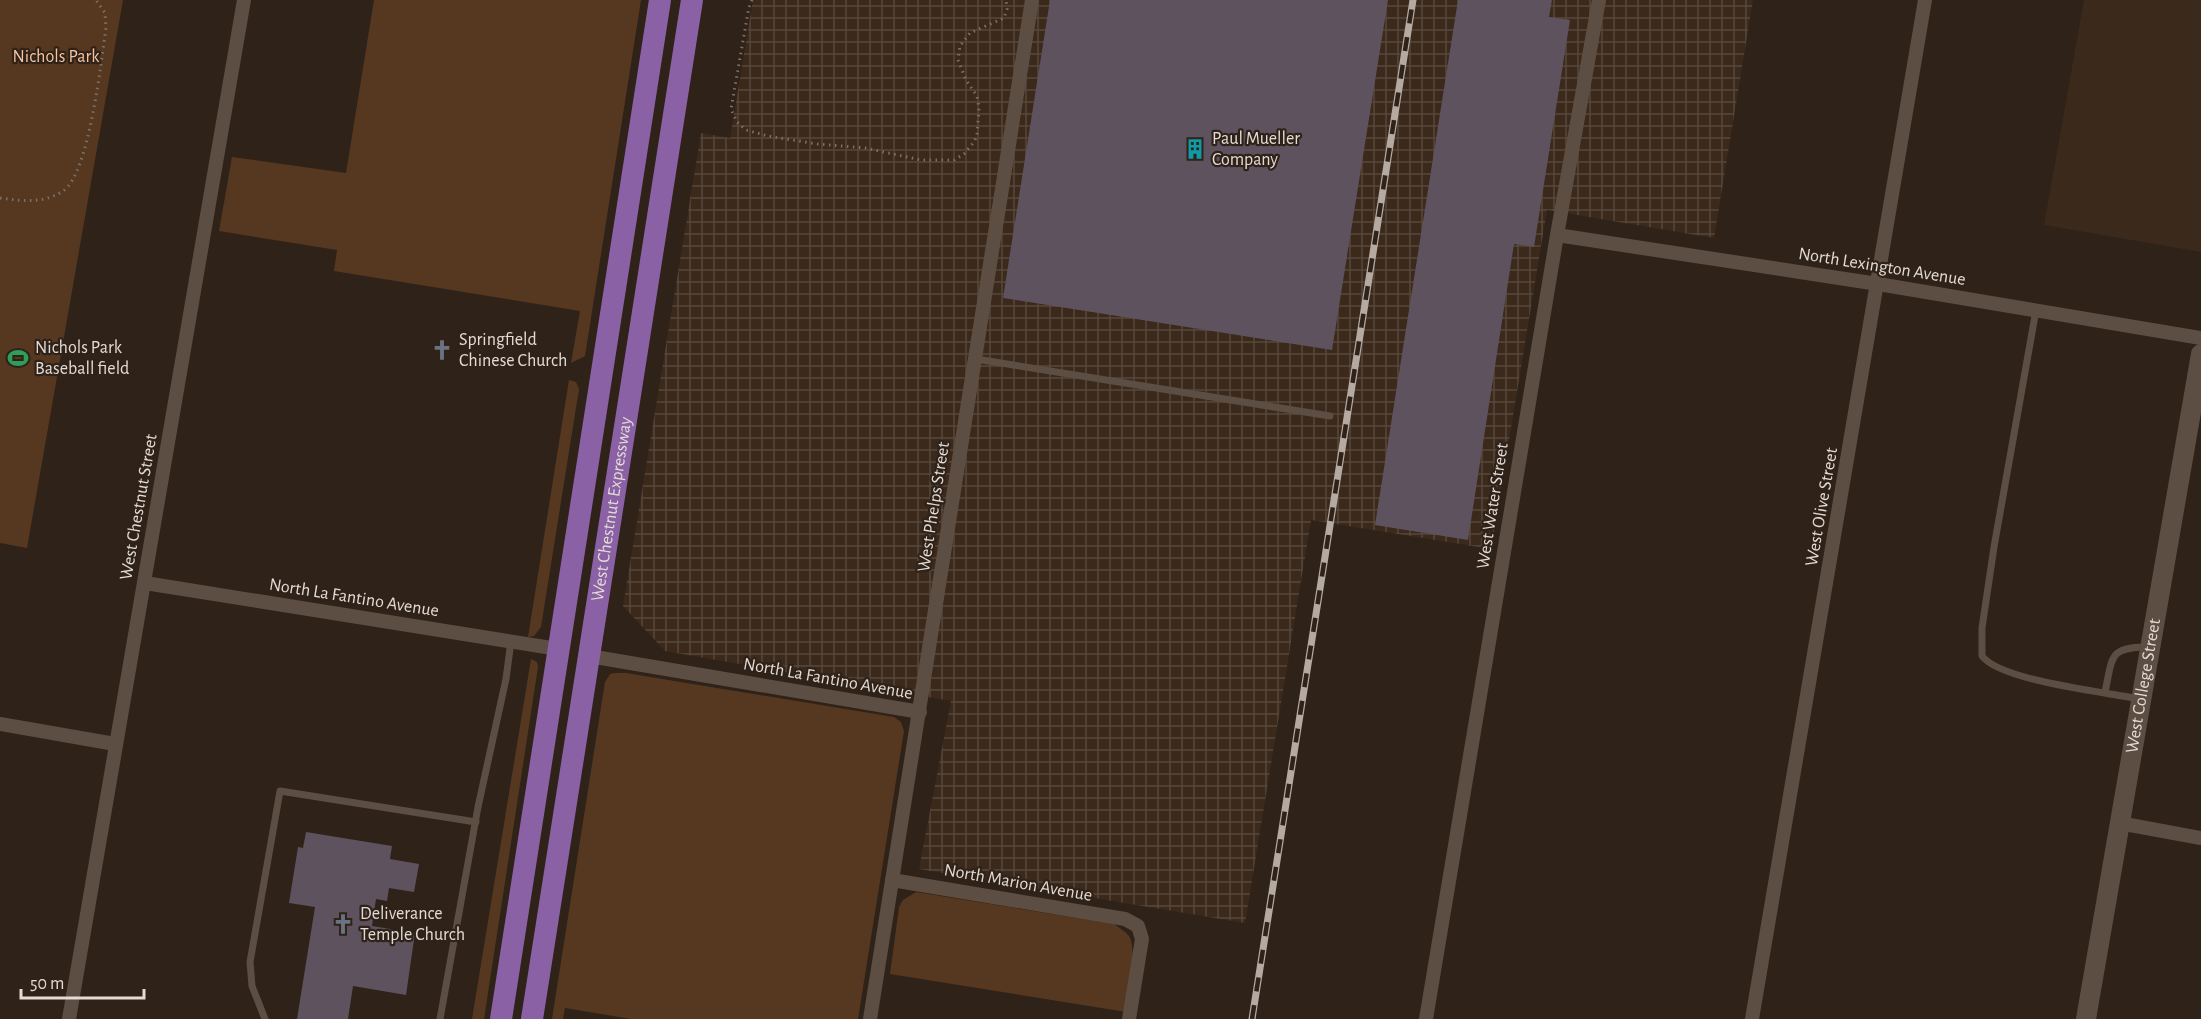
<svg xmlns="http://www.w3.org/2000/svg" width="2201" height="1019" font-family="'Alegreya Sans',sans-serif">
  <defs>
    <pattern id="industrial-grid" width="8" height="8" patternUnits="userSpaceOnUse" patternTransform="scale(1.5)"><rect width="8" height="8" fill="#3b291b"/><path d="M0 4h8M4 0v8" fill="none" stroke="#57473b"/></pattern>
  </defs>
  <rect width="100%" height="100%" fill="#2f2219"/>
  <polygon fill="#3b291b" points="2084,0 2201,0 2201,252 2044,225"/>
  <polygon fill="url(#industrial-grid)" points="753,0 1753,0 1714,238 1547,210 1491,549 1311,520 1245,923 919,869 951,701 665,651 623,606 701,133 730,138"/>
  <g fill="#563821">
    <polygon points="0,0 123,0 27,548 0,543"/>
    <polygon points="374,0 641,0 585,356 571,363 580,311 334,271 337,250 219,231 232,157 346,173"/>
    <polygon points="569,380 576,382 579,389 541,627 534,636 528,637"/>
    <polygon points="531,659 537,662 538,667 484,1019 472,1019"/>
    <polygon points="615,673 626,673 894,717 901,722 904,731 858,1019 631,1019 565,1008 563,1019 552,1019 605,682 610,674"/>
    <path d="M916 892 1114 924C1119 928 1125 931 1129 936 1138 951 1128 995 1126 1012L890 974 899 907 903 900Z"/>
  </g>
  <g fill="#5f525f">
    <polygon points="1050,0 1388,0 1332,350 1003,298"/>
    <polygon points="1458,0 1552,0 1549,17 1570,20 1534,247 1514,244 1468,540 1375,525"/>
    <polygon points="306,832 392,846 390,859 419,864 414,892 389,888 387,901 376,899 372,926 415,933 406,995 353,986 348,1019 297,1019 315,907 289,903 298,847 303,848"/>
  </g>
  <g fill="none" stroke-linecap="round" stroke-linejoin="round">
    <g stroke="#7c7168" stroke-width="3" stroke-dasharray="1.5 4.5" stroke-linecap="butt">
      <polyline points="752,0 749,7 731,109 737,122 746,130 768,136 817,144 865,148 921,160 954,160 964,154 974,142 977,135 979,108 977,96 966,80 958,60 960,46 970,33 1004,18 1007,9 1006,0"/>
      <path d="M0 198C22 201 43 204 63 191 89 174 101 62 106 28L105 13 96 0"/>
    </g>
    <g stroke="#5d4e44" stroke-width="7">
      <path d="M2036 310 1994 547 1982 628V656C2001 681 2105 692 2139 699"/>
      <polyline points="976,359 1330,416"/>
      <path d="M2105 692C2113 656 2108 647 2150 647"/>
      <polyline points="265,1019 252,986 250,962 280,791 476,822"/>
      <polyline points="440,1019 478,807 506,679 511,641"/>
    </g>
    <g stroke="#5d4e44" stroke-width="14">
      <polyline points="1557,235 1878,284 2201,338"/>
      <polyline points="145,583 558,649"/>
      <polyline points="589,656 920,712"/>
      <polyline points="0,724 115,744"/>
      <polyline points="2119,823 2201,838"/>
      <polyline points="892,880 1125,919 1138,926 1142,939 1129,1019"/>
      <polyline points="69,1019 244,0"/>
      <polyline points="870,1019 1032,0"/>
      <polyline points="1426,1019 1557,235 1599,0"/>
      <polyline points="1752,1019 1925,0"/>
    </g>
    <path stroke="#5d4e44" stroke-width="20" id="s1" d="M2086 1019 2201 354"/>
    <g stroke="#8b61a5" stroke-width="22">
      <polyline points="501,1019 660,0"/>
      <path id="s2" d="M532 1019 692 0"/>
    </g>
    <g stroke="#b4aaa2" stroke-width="7">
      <polyline id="rail" points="1252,1019 1413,0"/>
    </g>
    <use href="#rail" stroke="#2f2219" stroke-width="4.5" stroke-dasharray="14" stroke-linecap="butt"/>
  </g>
  <defs>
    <g id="building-bare" transform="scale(1.62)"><path d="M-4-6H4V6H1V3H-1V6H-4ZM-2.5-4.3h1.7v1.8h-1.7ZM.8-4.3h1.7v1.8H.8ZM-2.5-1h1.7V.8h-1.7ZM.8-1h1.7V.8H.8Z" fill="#0f9aa8" stroke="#2f2219" stroke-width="2.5" paint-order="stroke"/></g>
    <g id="church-bare" transform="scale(1.62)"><path d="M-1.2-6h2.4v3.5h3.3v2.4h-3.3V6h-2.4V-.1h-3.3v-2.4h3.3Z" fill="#6b7280" stroke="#2f2219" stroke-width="2.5" paint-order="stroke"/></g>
    <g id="stadium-bare" transform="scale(1.62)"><path d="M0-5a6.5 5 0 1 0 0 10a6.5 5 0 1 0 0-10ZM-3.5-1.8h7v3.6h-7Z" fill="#2e9e5b" stroke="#2f2219" stroke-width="2.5" paint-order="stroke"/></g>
  </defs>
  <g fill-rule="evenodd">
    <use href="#building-bare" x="1195" y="149"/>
    <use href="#church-bare" x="442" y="350"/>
    <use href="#stadium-bare" x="18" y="358"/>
    <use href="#church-bare" x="343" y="924"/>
  </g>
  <g text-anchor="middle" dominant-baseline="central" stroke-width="4.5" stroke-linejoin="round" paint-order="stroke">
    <g font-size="18" fill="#f8c39c" stroke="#2f2219">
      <text x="56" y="57">Nichols Park</text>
    </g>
    <g font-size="18" fill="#e4dbd4" stroke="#2f2219" text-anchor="start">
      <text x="1212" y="139">Paul Mueller<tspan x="1212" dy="21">Company</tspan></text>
      <text x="459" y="340">Springfield<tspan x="459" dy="21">Chinese Church</tspan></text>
      <text x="35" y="348">Nichols Park<tspan x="35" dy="21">Baseball field</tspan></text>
      <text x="360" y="914">Deliverance<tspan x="360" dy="21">Temple Church</tspan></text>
    </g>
    <g font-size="18" fill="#e4dbd4" stroke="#2f2219">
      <text transform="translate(1882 267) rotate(9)">North Lexington Avenue</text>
      <text transform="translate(1493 506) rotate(-81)">West Water Street</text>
      <text transform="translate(139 507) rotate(-80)">West Chestnut Street</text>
      <text transform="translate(934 507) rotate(-81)">West Phelps Street</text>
      <text transform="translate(1822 507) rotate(-80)">West Olive Street</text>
      <text stroke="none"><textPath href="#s2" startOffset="516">West Chestnut Expressway</textPath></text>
      <text transform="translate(354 598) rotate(9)">North La Fantino Avenue</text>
      <text transform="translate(828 679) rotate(10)">North La Fantino Avenue</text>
      <text stroke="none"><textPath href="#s1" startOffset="338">West College Street</textPath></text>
      <text transform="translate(1018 883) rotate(10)">North Marion Avenue</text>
    </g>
  </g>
  <path d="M21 989v9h123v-9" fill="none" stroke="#e4dbd4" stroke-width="3"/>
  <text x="30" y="989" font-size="18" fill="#e4dbd4" stroke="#2f2219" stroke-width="4.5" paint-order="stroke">50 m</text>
</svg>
